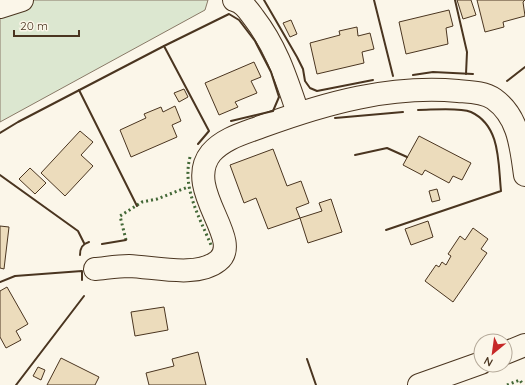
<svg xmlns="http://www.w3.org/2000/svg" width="525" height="385" font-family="Quicksand,sans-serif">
  <rect width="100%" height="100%" fill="#fbf6e9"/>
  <polygon fill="#dce7d0" stroke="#887966" points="0,0 208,0 205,10 0,122"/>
  <g fill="#ecdcbc" stroke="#4a3520">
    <polygon points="457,0 471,0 476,15 463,19"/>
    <polygon points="477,0 525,0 523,2 525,16 503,22 504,27 485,32"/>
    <polygon points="449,10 453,26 446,28 448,44 406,54 399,22"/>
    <polygon points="291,20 297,34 290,37 283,23"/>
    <polygon points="357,27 358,36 370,33 374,49 362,52 364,63 317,74 310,43 340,35 339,31"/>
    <polygon points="254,62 261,77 251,81 257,93 235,102 238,107 219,115 205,83"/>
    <polygon points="184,89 188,97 179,102 174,93"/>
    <polygon points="175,106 181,121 172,125 177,137 131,157 120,130 146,118 144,114 161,107 163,112"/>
    <polygon points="80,131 93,142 81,155 93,166 65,196 41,173"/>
    <polygon points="419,136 471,163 462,180 453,176 449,183 425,170 422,175 403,165"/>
    <polygon points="273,149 287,186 301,181 309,203 296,208 300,218 268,229 256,198 244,203 230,165"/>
    <polygon points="30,168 46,183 35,194 19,179"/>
    <polygon points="437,189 440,200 432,202 429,191"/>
    <polygon points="331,199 342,232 308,243 300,218 322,211 319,203"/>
    <polygon points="428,221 433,237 411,245 405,229"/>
    <polygon points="0,226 9,227 4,269 0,268"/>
    <polygon points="473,228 488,239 481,249 487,253 453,302 425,281 436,265 439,267 442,262 446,265 451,256 448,254 460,236 465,240"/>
    <polygon points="7,287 28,324 16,331 21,340 6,348 0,337 0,291"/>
    <polygon points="164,307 168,330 135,336 131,312"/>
    <polygon points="198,352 206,385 149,385 146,373 174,366 172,359"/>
    <polygon points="61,358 99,377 95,385 47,385"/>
    <polygon points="38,367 45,370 41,380 33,376"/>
  </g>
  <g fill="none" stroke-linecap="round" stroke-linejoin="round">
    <g stroke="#4a3520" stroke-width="24">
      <g id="minor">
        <path d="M234 0C244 3 248 10 254 18 277 48 286 78 298 113"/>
        <polyline points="0,7 22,0"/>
        <path d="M95 269C106 268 118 266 129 266 155 267 197 278 218 261 245 240 182 189 211 153 224 138 245 133 263 126 326 103 390 85 458 91 470 92 484 92 494 99 519 117 521 147 525 175"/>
      </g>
    </g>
    <g stroke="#4a3520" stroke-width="24">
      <g id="major">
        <polyline points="505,353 525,345"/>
        <polyline points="419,385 481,363"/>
      </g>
    </g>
    <use href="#minor" stroke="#fbf6e9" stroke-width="22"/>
    <use href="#major" stroke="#fbf6e9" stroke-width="22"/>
    <g stroke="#436837" stroke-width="3" stroke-dasharray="2 3" stroke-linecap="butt">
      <path d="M190 157C182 188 199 216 211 245"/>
      <polyline points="126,240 120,216 142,202 157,199 188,187"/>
      <polyline points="507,385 520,380 523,385"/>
    </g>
    <g stroke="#4a3520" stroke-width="2">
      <polyline points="264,0 297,57 303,69 305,81 310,88 317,91 373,80"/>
      <polyline points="374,0 393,76"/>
      <polyline points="455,0 467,52 466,74"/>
      <polyline points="413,75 433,72 473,74"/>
      <polyline points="507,81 525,67"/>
      <polyline points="79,90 137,206"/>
      <polyline points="335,118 403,112"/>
      <polyline points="0,133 18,122 164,46"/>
      <polyline points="198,144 209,131 164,46 229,14 239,20 255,41 271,72 279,97 273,111 231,121"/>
      <polyline points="355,155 387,148 407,157"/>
      <polyline points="0,175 78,231 84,243"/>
      <path d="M386 230 501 191C498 163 501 126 471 112 459 107 432 110 418 110"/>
      <polyline points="102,244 126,240"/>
      <path d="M80 255C80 248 82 244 89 242"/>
      <polyline points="0,282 15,276 82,271 82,280"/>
      <polyline points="307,359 316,385"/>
      <polyline points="16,385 84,296"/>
    </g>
  </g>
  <g transform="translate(493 353) rotate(209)"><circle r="19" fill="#fbf6e9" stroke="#b4a999"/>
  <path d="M0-3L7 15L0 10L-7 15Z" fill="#c62828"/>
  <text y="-6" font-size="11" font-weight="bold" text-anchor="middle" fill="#4a3520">N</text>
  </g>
  <path d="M14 30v6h65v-6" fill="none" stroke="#4a3520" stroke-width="2"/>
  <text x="20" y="30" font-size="12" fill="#4a3520" stroke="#fbf6e9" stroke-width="3" paint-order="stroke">20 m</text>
</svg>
